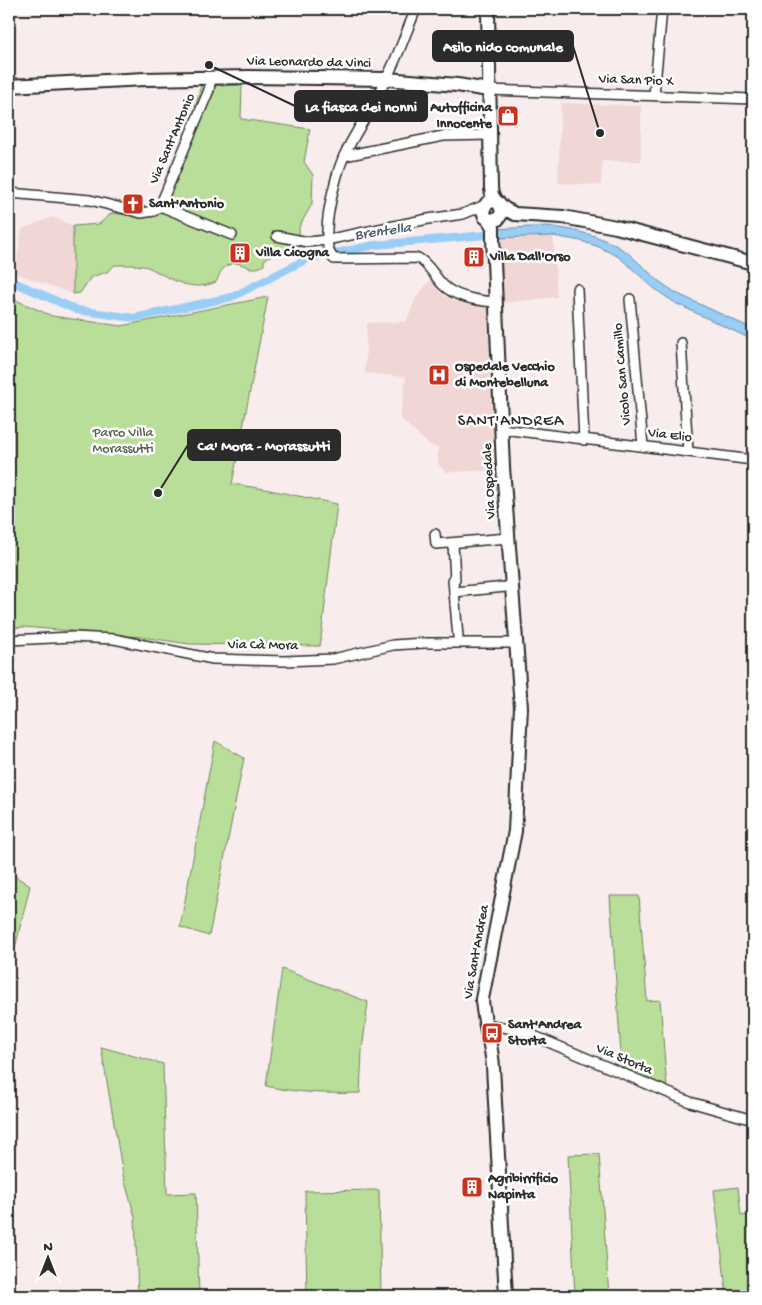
<svg xmlns="http://www.w3.org/2000/svg" width="762" height="1305" font-family="'Gochi Hand',sans-serif">
  <rect width="100%" height="100%" fill="#f8ecec"/>
  <filter id="ink" filterUnits="userSpaceOnUse"><feTurbulence type="fractalNoise" baseFrequency=".02" numOctaves="2"/><feDisplacementMap in="SourceGraphic" scale="10" xChannelSelector="R" yChannelSelector="G"/><feConvolveMatrix kernelMatrix="1 2 1 2 8 2 1 2 1" color-interpolation-filters="sRGB"/></filter>
  <g filter="url(#ink)">
    <g fill="#f0d6d5">
      <polygon points="561,103 641,106 641,161 602,161 601,185 558,183"/>
      <polygon points="53,217 73,226 73,294 15,273 22,229"/>
      <polygon points="526,236 553,236 557,297 501,303 498,238"/>
      <polygon points="431,279 441,293 448,298 460,303 488,308 492,354 496,470 446,472 438,464 438,448 428,444 400,418 406,377 365,373 367,323 406,322 416,298"/>
    </g>
    <g fill="#b9de99" stroke="#728462">
      <path d="M201 85H242L241 119 310 129 304 162 313 175 312 204 299 227 300 248C288 246 274 253 264 260V265C246 276 240 253 223 269 219 272 219 278 216 282 191 293 171 279 150 268 141 264 126 265 115 265L107 272 91 277 80 293 73 294V226L99 224 112 213 144 217 163 212 180 166Z"/>
      <polygon points="9,297 52,316 121,326 268,297 232,484 265,489 337,504 320,646 190,644 141,637 24,627 9,628"/>
      <polygon points="215,741 244,758 209,936 180,927"/>
      <polygon points="9,872 30,886 9,973"/>
      <polygon points="610,896 639,896 647,1001 660,1000 667,1089 622,1069"/>
      <path d="M282 969 368 1002 362 1051 360 1093C329 1094 297 1093 266 1086Z"/>
      <polygon points="101,1047 163,1064 167,1194 196,1193 199,1296 138,1296 135,1217 123,1175"/>
      <polygon points="599,1154 609,1296 575,1296 568,1155"/>
      <polygon points="738,1187 741,1215 753,1216 753,1296 727,1296 714,1190"/>
      <polygon points="379,1190 381,1296 307,1296 305,1191"/>
    </g>
    <polygon fill="#98cdf6" stroke="#6c8ca5" points="547,226 572,230 595,236 614,244 628,253 660,282 676,293 753,329 753,340 677,304 656,290 619,257 599,247 581,241 553,236 498,238 497,229"/>
    <g fill="none" stroke-linecap="round" stroke-linejoin="round">
      <polyline stroke="#98cdf6" stroke-width="8" points="9,280 77,310 134,318 232,297 307,259 375,245 497,234"/>
      <g stroke="#2b2b2b" stroke-width="12">
        <g id="street">
          <path d="M416 9C406 32 398 57 386 79 374 106 356 130 344 156 335 176 317 243 334 259L418 258C429 264 434 276 443 285 455 297 479 301 496 302"/>
          <polyline points="489,90 753,99"/>
          <polyline points="654,95 662,9"/>
          <polyline points="344,156 443,136 490,135"/>
          <polyline points="9,193 90,200 141,213 154,211 160,206 209,90 211,77"/>
          <polyline points="160,206 232,235"/>
          <polyline points="277,236 308,242 326,240 428,219 463,214 485,205"/>
          <polyline points="577,289 584,440"/>
          <polyline points="630,299 643,446"/>
          <polyline points="681,343 688,452"/>
          <polyline points="502,429 753,460"/>
          <polyline points="435,534 436,544 508,538"/>
          <polyline points="453,543 455,580 453,580 458,637"/>
          <polyline points="454,592 506,587"/>
          <polyline points="9,640 73,637 114,639 213,659 284,661 333,659 393,645 424,643 517,643"/>
          <polyline points="485,1024 520,1030 690,1102 753,1120"/>
        </g>
      </g>
      <g stroke="#2b2b2b" stroke-width="16">
        <g id="secondary">
          <polyline points="488,9 491,188 492,195 496,201 505,209 515,214 563,217 616,227 753,263"/>
          <polyline points="9,86 145,79 249,77 387,79 457,85 489,90"/>
          <polyline points="499,203 494,201 487,203 483,210 485,217 491,220 498,219 502,213 500,205"/>
          <path d="M488 219 493 227V238L503 467 521 707 515 831 482 999C483 1022 492 1044 493 1067 498 1143 501 1220 506 1296"/>
        </g>
      </g>
      <use href="#street" stroke="#fff" stroke-width="9"/>
      <use href="#secondary" stroke="#fff" stroke-width="12"/>
    </g>
  </g>
  <defs>
    <g id="shop-square" transform="scale(1.125)"><rect x="-9" y="-9" width="18" height="18" rx="4" fill="#c8321e" stroke="#fff"/><path d="M-5-2.5h2.3a2.7 3.5 0 0 1 5.4 0H5L5.5 6h-11ZM-1.5-2.5h3a1.5 2.3 0 0 0-3 0Z" fill="#fff"/></g>
    <g id="church-square" transform="scale(1.125)"><rect x="-9" y="-9" width="18" height="18" rx="4" fill="#c8321e" stroke="#fff"/><path d="M-1.2-6h2.4v3.5h3.3v2.4h-3.3V6h-2.4V-.1h-3.3v-2.4h3.3Z" fill="#fff"/></g>
    <g id="building-square" transform="scale(1.125)"><rect x="-9" y="-9" width="18" height="18" rx="4" fill="#c8321e" stroke="#fff"/><path d="M-4-6H4V6H1V3H-1V6H-4ZM-2.5-4.3h1.7v1.8h-1.7ZM.8-4.3h1.7v1.8H.8ZM-2.5-1h1.7V.8h-1.7ZM.8-1h1.7V.8H.8Z" fill="#fff"/></g>
    <g id="hospital-square" transform="scale(1.125)"><rect x="-9" y="-9" width="18" height="18" rx="4" fill="#c8321e" stroke="#fff"/><path d="M-5-5h3v3.5h4V-5h3V5h-3V1.5h-4V5h-3Z" fill="#fff"/></g>
    <g id="bus-square" transform="scale(1.125)"><rect x="-9" y="-9" width="18" height="18" rx="4" fill="#c8321e" stroke="#fff"/><path d="M-5-6H5V4H4V6H2V4H-2V6H-4V4H-5ZM-3.5-4V0h7V-4ZM-3.5 1.2v1.5H-2V1.2ZM2 1.2v1.5H3.5V1.2Z" fill="#fff"/></g>
  </defs>
  <g fill-rule="evenodd">
    <use href="#shop-square" x="508" y="116"/>
    <use href="#church-square" x="133" y="204"/>
    <use href="#building-square" x="240" y="253"/>
    <use href="#building-square" x="474" y="257"/>
    <use href="#hospital-square" x="439" y="375"/>
    <use href="#bus-square" x="492" y="1033"/>
    <use href="#building-square" x="472" y="1187"/>
  </g>
  <g text-anchor="middle" dominant-baseline="central" stroke-width="5" stroke-linejoin="round" paint-order="stroke">
    <g font-size="14" fill="#2b2b2b" stroke="#fff">
      <text transform="translate(309 63) rotate(1)">Via Leonardo da Vinci</text>
      <text transform="translate(636 81) rotate(2)">Via San Pio X</text>
      <text transform="translate(173 139) rotate(-67)">Via Sant'Antonio</text>
      <text transform="translate(623 374) rotate(-95)">Vicolo San Camillo</text>
      <text transform="translate(670 436) rotate(7)">Via Elio</text>
      <text transform="translate(490 481) rotate(-93)">Via Ospedale</text>
      <text transform="translate(263 646) rotate(1)">Via Cà Mora</text>
      <text transform="translate(477 952) rotate(-80)">Via Sant'Andrea</text>
      <text transform="translate(624 1060) rotate(23)">Via Storta</text>
    </g>
    <g font-size="14" font-weight="bold" fill="#2b2b2b" stroke="#fff" text-anchor="start">
      <text x="492" y="108" text-anchor="end">Autofficina<tspan x="492" dy="16">Innocente</tspan></text>
      <text x="149" y="204">Sant'Antonio</text>
      <text x="256" y="253">Villa Cicogna</text>
      <text x="490" y="257">Villa Dall'Orso</text>
      <text x="455" y="367">Ospedale Vecchio<tspan x="455" dy="16">di Montebelluna</tspan></text>
      <text x="508" y="1025">Sant'Andrea<tspan x="508" dy="16">Storta</tspan></text>
      <text x="488" y="1179">Agribirrificio<tspan x="488" dy="16">Napinta</tspan></text>
    </g>
    <g font-size="14" fill="#56614c" stroke="#fff">
      <text x="123" y="433">Parco Villa<tspan x="123" dy="16">Morassutti</tspan></text>
    </g>
    <g font-size="15" font-style="italic" fill="#4c5c68" stroke="#fff">
      <text transform="translate(383 232) rotate(-8)">Brentella</text>
    </g>
    <g font-size="16" letter-spacing="1" fill="#2b2b2b" stroke="#fff">
      <text x="511" y="422">SANT'ANDREA</text>
    </g>
  </g>
  <path fill="none" stroke="#2b2b2b" stroke-width="2" d="M600 133L573 46M209 65L295 106M158 493L188 445"/>
  <g fill="#2b2b2b" stroke="#fff" stroke-width="2">
    <circle cx="600" cy="133" r="5"/>
    <circle cx="209" cy="65" r="5"/>
    <circle cx="158" cy="493" r="5"/>
  </g>
  <g fill="#2b2b2b" stroke="#2b2b2b" stroke-width="2">
    <rect x="433" y="31" width="140" height="30" rx="5"/>
    <rect x="295" y="91" width="132" height="30" rx="5"/>
    <rect x="188" y="430" width="152" height="30" rx="5"/>
  </g>
  <g font-size="15" text-anchor="middle" font-weight="bold" fill="#fff">
    <text x="503" y="51">Asilo nido comunale</text>
    <text x="361" y="111">La fiasca dei nonni</text>
    <text x="264" y="450">Ca' Mora - Morassutti</text>
  </g>
  <rect width="762" height="1305" fill="none" stroke="#fff" stroke-width="30"/>
  <rect x="15" y="15" width="732" height="1275" fill="none" stroke="#2b2b2b" stroke-width="2" filter="url(#ink)"/>
  <g transform="translate(48 1258)" stroke="#ffffff" stroke-width="4" paint-order="stroke">
  <path d="M0-4L9 19L0 12L-9 19Z" fill="#2b2b2b"/>
  <text y="-8" font-size="14" font-weight="bold" text-anchor="middle" fill="#2b2b2b">N</text>
  </g>
</svg>
